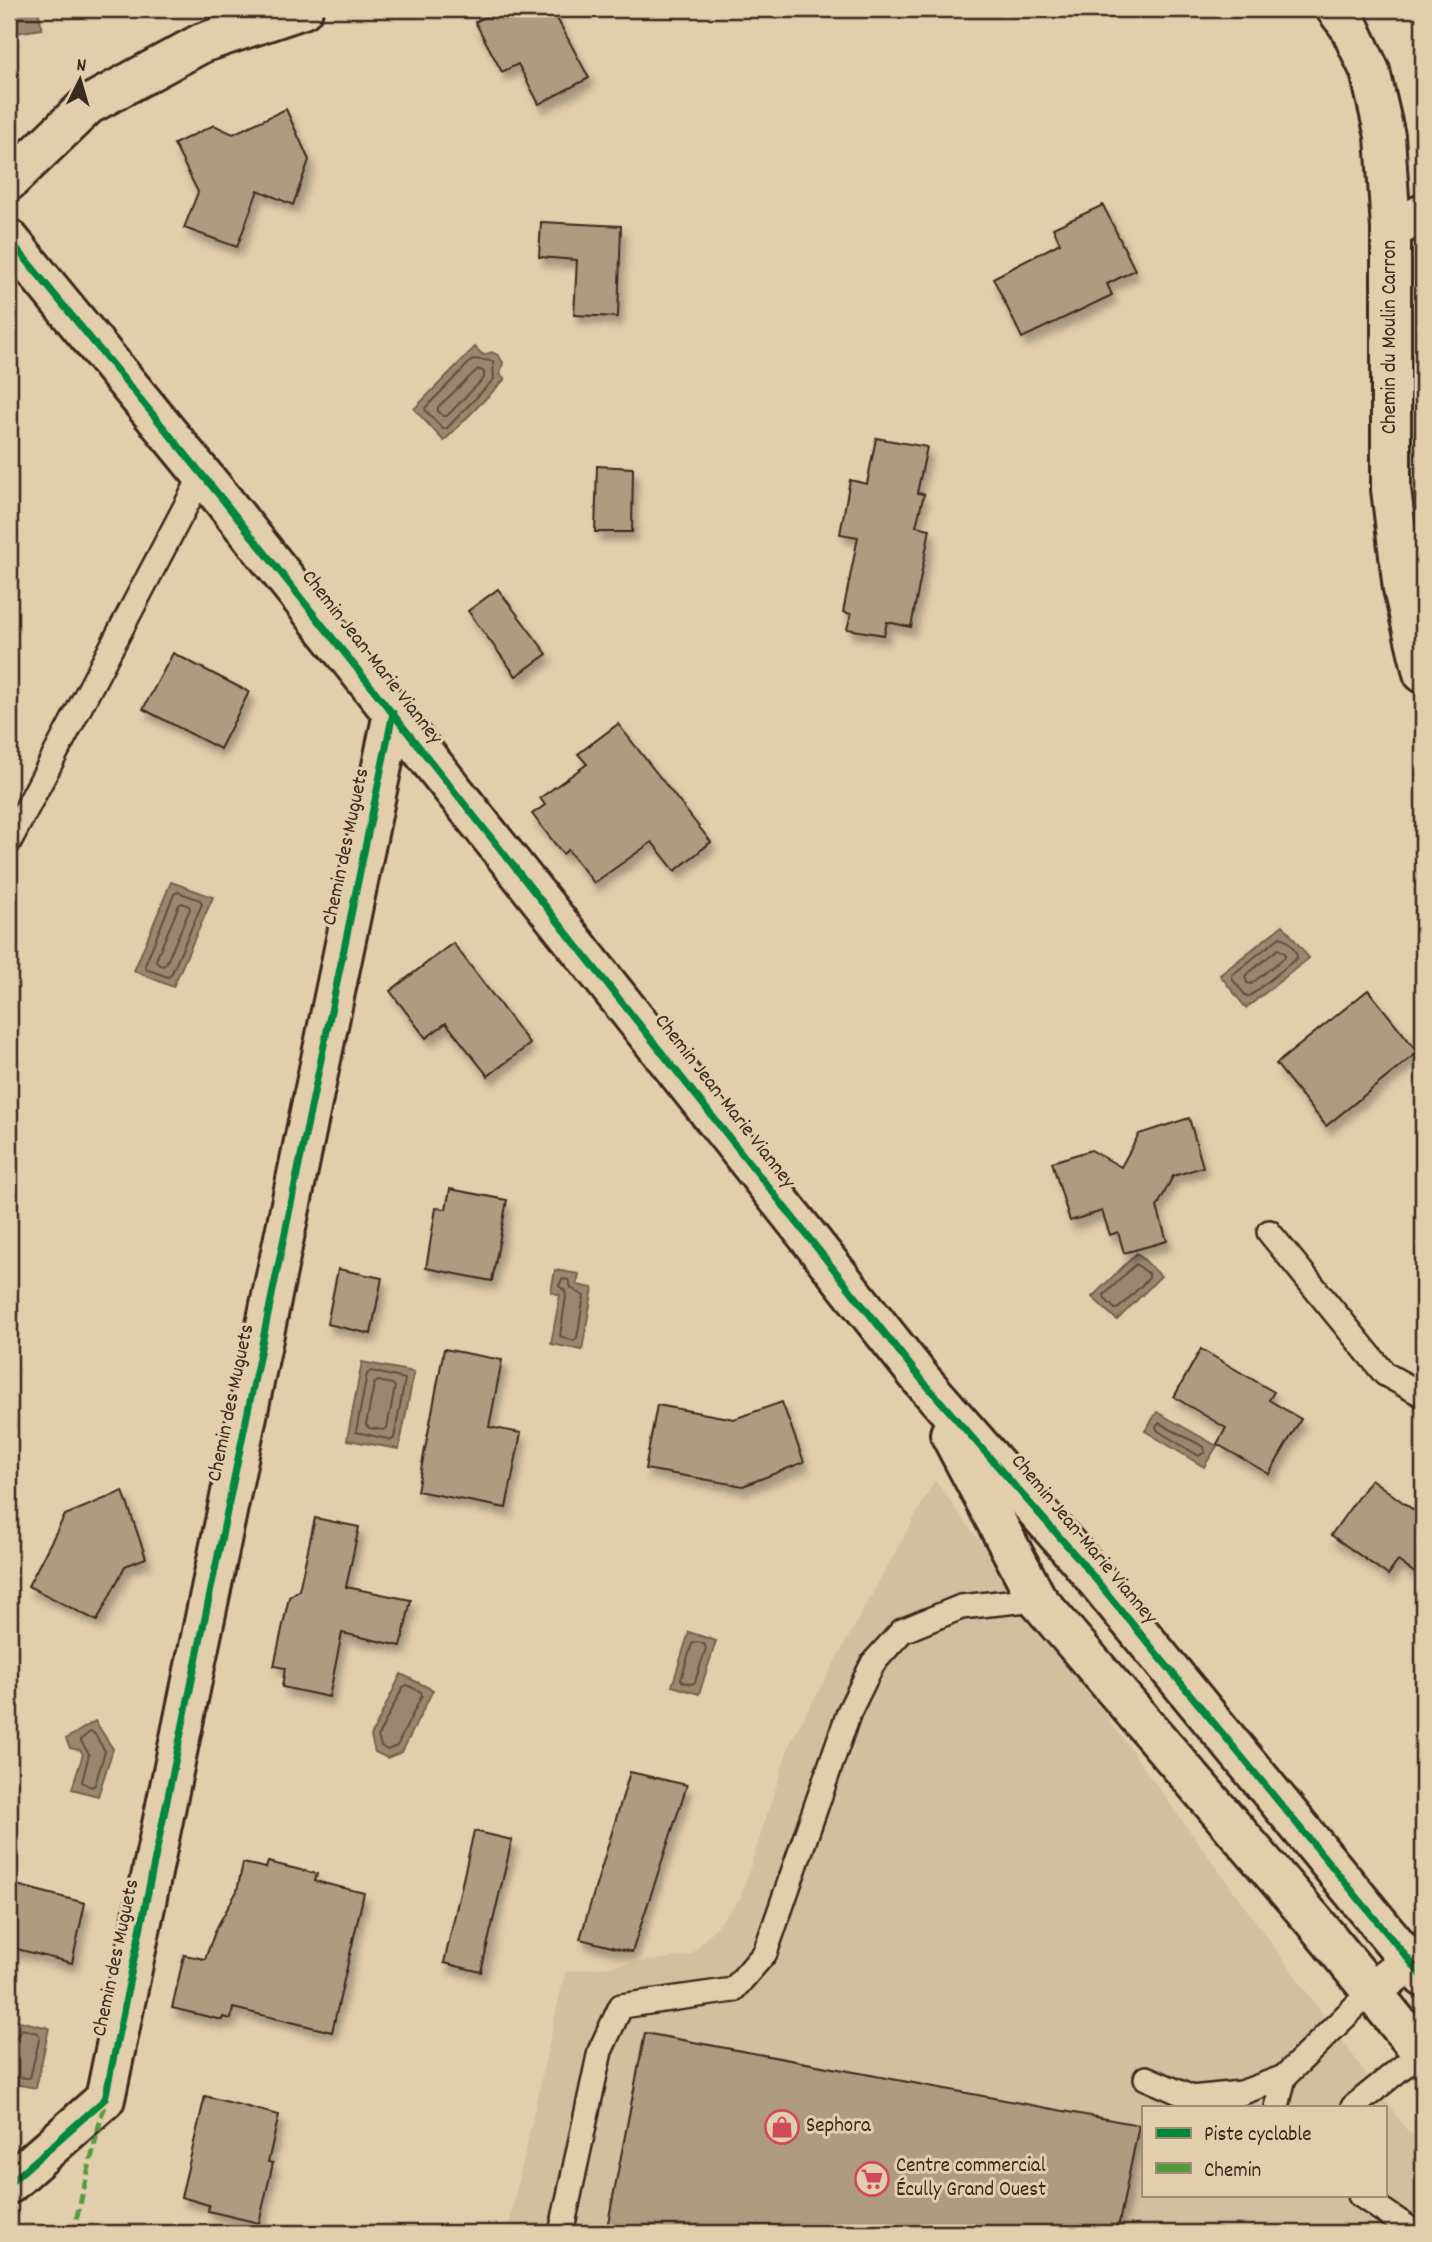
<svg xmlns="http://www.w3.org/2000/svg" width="1432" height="2242" font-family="Dekko,sans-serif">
  <defs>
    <filter id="shadow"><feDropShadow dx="4.5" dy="8" stdDeviation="3.5" flood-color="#0004"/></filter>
  </defs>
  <rect width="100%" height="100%" fill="#e2ceac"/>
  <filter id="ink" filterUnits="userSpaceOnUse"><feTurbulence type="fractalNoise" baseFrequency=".0143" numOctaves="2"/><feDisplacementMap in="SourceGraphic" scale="14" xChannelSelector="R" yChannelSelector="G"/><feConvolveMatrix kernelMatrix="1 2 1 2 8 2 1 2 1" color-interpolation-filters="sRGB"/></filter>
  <g filter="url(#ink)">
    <path fill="#d3bf9f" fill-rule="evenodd" d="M935 1480 1407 2130 1423 2141V2233H507L565 1972 691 1955 740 1899 790 1743ZM1143 2107H1385V2195H1143Z"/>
    <g fill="#9a886e" stroke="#74624e" stroke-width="2">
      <polygon points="9,9 38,9 42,29 9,34"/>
      <polygon points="475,347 483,355 492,352 499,356 503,363 500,374 505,379 444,441 414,409"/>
      <polygon points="171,882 213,897 173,987 134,971"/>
      <polygon points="1283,925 1309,958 1246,1008 1220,975"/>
      <polygon points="1137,1253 1161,1276 1117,1320 1092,1297"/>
      <polygon points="555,1270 579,1274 577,1285 593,1288 582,1350 551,1344 560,1295 551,1292"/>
      <polygon points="362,1362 414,1372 399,1449 347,1440"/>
      <polygon points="1157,1412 1217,1446 1204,1467 1145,1431"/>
      <polygon points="689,1632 716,1641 699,1694 672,1686"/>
      <polygon points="401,1674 433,1690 402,1752 387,1758 375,1752 371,1736"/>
      <polygon points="95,1721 113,1749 98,1796 72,1789 83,1754 80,1750 70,1748 66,1739"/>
      <polygon points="15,2020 49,2028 36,2088 9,2083 9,2047"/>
    </g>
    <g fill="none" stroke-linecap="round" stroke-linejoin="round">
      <g stroke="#61503e" stroke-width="2">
        <polygon points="473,359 493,361 494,379 447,428 443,429 426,411 425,408"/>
        <polygon points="478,369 484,372 484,378 447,416 443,416 438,411 438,407"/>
        <polygon points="178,892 200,900 202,904 171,975 168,977 146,969 145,965 174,894"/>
        <polygon points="182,903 189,906 190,909 166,964 162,966 157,963 156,960 179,905"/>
        <path d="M1280 937C1287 938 1297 951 1297 958L1250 996H1246L1232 979V975Z"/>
        <polygon points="1278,949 1285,953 1285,957 1251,984 1247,983 1245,976"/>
        <polygon points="1136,1264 1149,1274 1149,1278 1119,1308 1115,1309 1105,1299 1104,1295"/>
        <polygon points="562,1279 569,1280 571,1288 584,1296 577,1338 574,1341 560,1336 566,1296 565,1291 559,1286"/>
        <polygon points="371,1371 405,1379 394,1438 392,1440 356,1432 367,1374"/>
        <polygon points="378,1381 392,1384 395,1387 387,1428 384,1430 369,1428 366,1425 374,1384"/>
        <polygon points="1159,1423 1204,1447 1205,1452 1199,1456 1158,1431 1156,1427"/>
        <polygon points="696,1642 704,1644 706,1648 695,1682 692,1684 683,1682 681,1679 692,1644"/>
        <polygon points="407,1685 421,1692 422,1695 397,1746 387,1750 381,1746 378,1736 403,1687"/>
        <polygon points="90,1732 94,1733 105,1751 95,1785 91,1787 82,1782 89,1754 80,1740"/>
        <polyline points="9,2039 16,2038 22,2029 37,2033 40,2036 30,2078 9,2077"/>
      </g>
    </g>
    <g fill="#af9b80" stroke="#3b2a1e" stroke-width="2" filter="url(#shadow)">
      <polygon points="500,9 552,9 589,78 539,104 518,64 502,72 475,22"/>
      <polygon points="286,109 309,160 293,205 258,190 237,247 184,228 198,192 174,144 214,125 233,134"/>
      <polygon points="1103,205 1135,270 1107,284 1112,295 1022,338 993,278 1060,243 1053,228"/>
      <polygon points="541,222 621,226 618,317 574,315 577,260 539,257"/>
      <polygon points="876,438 927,447 917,493 924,494 916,526 930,529 911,627 887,622 884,635 847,629 851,614 843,612 858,537 840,534 850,480 867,484"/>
      <polygon points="597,466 633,468 632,532 595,532"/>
      <polygon points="498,589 547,654 516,676 468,611"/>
      <polygon points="173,653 249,692 220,749 143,709"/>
      <polygon points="618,724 711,842 675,871 652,842 594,883 568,850 563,854 532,814 545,805 540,798 587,764 578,754"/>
      <polygon points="453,943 530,1044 488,1076 446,1023 426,1038 390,991"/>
      <polygon points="1368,990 1418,1052 1326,1126 1276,1064"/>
      <polygon points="1189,1118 1203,1167 1173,1176 1157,1207 1167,1241 1124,1253 1118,1232 1110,1235 1102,1211 1070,1221 1052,1162 1091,1150 1121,1167 1139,1134"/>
      <polygon points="450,1189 507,1200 492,1281 426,1268 436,1208 446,1209"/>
      <polygon points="338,1269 382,1278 371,1334 327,1324"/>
      <polygon points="444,1349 502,1360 489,1427 521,1433 506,1508 417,1491"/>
      <polygon points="1201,1349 1274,1392 1269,1400 1301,1419 1269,1474 1217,1444 1226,1428 1174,1397"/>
      <polygon points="782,1402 804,1462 743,1486 645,1469 657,1405 734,1419"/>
      <polygon points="1371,1479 1423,1517 1423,1579 1398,1561 1388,1575 1331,1535"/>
      <polygon points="123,1491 146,1558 125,1566 97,1621 28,1586 65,1515"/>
      <polygon points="315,1518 359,1527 346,1587 411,1600 401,1646 342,1633 329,1697 282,1687 285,1668 274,1666 289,1597 299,1590"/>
      <polygon points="630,1772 687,1785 632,1952 580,1939"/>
      <polygon points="474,1831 512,1840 481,1972 444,1963"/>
      <polygon points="268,1862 317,1874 315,1881 364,1893 332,2032 233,2008 231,2019 223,2017 222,2020 172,2008 184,1955 205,1959 216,1929 237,1891 243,1863 266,1868"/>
      <polygon points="9,1883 85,1903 72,1963 9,1947"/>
      <polygon points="645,2033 1139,2125 1117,2233 606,2233"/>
      <polygon points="205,2096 279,2115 268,2162 273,2163 259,2223 208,2211 209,2205 181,2197"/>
    </g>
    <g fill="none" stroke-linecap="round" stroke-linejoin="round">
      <g stroke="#3b2a1e" stroke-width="28">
        <g id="service">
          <polyline points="9,842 202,475"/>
          <polyline points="1269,1232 1385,1374 1423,1395"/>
          <polyline points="1146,2078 1204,2103"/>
          <polyline points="1191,2098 1241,2093 1284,2077 1370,1992"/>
          <polyline points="1277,2107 1284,2077"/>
          <polyline points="1353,2107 1421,2052"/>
          <polyline points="1360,2195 1416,2233"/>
          <polyline points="561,2233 600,2051 621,2006 733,1990 765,1953 849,1712 873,1663 902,1631 961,1607 1037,1599"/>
        </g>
      </g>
      <g stroke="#3b2a1e" stroke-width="44">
        <g id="minor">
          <polyline points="9,181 88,105 202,43 303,9"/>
          <polyline points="1391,229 1423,214"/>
          <polyline points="1370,1992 1410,1961"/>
          <polyline points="9,2184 105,2099 393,713"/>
        </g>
      </g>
      <g stroke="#3b2a1e" stroke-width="44">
        <g id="tertiary">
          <polyline points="1336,9 1349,26 1370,71 1385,136 1391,229 1391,489 1403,589 1423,673"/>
          <polyline points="9,239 223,500 921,1379 1078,1558 1423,1977"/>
          <polyline points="950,1434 1037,1599 1313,1920 1423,2054"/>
        </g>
      </g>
      <use href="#service" stroke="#e2ceac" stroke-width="23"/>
      <use href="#minor" stroke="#e2ceac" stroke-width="38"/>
      <use href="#tertiary" stroke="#e2ceac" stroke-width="38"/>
      <polyline stroke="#529c3f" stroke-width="5" stroke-dasharray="10 5" stroke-linecap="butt" points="73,2233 105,2101"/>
      <g stroke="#e2ceac" stroke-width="11">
        <g id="cycleway">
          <polyline points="9,239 223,500 921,1379 1078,1558 1423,1977"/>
          <polyline points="9,2184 105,2099 393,713"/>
        </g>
      </g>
      <use href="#cycleway" stroke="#00873e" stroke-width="7"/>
    </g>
  </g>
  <defs>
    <g id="shop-ring" transform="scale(1.75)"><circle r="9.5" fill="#e2ceac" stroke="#d1495b" stroke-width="1.5"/><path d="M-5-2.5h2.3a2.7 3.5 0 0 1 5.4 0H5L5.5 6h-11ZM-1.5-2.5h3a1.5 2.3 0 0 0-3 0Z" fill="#d1495b"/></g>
    <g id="supermarket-ring" transform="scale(1.75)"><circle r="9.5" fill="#e2ceac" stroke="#d1495b" stroke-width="1.5"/><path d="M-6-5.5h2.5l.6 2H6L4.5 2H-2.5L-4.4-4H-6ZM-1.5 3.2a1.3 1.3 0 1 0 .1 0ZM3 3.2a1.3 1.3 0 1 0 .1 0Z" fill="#d1495b"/></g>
  </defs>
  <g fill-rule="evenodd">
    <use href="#shop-ring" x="782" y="2127"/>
    <use href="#supermarket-ring" x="872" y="2179"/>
  </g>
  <g text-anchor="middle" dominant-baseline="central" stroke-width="6" stroke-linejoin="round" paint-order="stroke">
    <g font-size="21" fill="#3b2a1e" stroke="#e2ceac">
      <text transform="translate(1391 337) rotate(-90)">Chemin du Moulin Carron</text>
      <text transform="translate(371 658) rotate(52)">Chemin Jean-Marie Vianney</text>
      <text transform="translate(347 847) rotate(-78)">Chemin des Muguets</text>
      <text transform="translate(724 1102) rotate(52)">Chemin Jean-Marie Vianney</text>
      <text transform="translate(232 1403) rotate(-78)">Chemin des Muguets</text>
      <text transform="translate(1083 1540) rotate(50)">Chemin Jean-Marie Vianney</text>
      <text transform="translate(117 1958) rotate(-78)">Chemin des Muguets</text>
    </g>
    <g font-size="21" fill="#3b2a1e" stroke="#e2ceac" text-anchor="start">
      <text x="806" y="2127">Sephora</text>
      <text x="896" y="2167">Centre commercial<tspan x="896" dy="24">Écully Grand Ouest</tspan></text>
    </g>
  </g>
  <rect width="1432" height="2242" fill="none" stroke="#e2ceac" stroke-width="35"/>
  <rect x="18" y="18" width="1397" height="2207" fill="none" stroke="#3b2a1e" stroke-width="2.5" filter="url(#ink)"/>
  <rect x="1142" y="2106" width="245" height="91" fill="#e2ceac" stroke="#9f8c73" stroke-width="2"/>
  <rect x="1156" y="2128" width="35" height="10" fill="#00873e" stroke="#9f8c73" stroke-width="2"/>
  <text x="1204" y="2140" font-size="21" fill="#3b2a1e">Piste cyclable</text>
  <rect x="1156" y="2163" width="35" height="10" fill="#529c3f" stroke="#9f8c73" stroke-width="2"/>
  <text x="1204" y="2176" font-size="21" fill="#3b2a1e">Chemin</text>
  <g transform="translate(80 80) rotate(5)" stroke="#e2ceac" stroke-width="5" paint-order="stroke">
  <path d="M0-5L12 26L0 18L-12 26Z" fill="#3b2a1e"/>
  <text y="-10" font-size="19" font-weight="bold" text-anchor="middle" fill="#3b2a1e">N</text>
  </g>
</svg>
